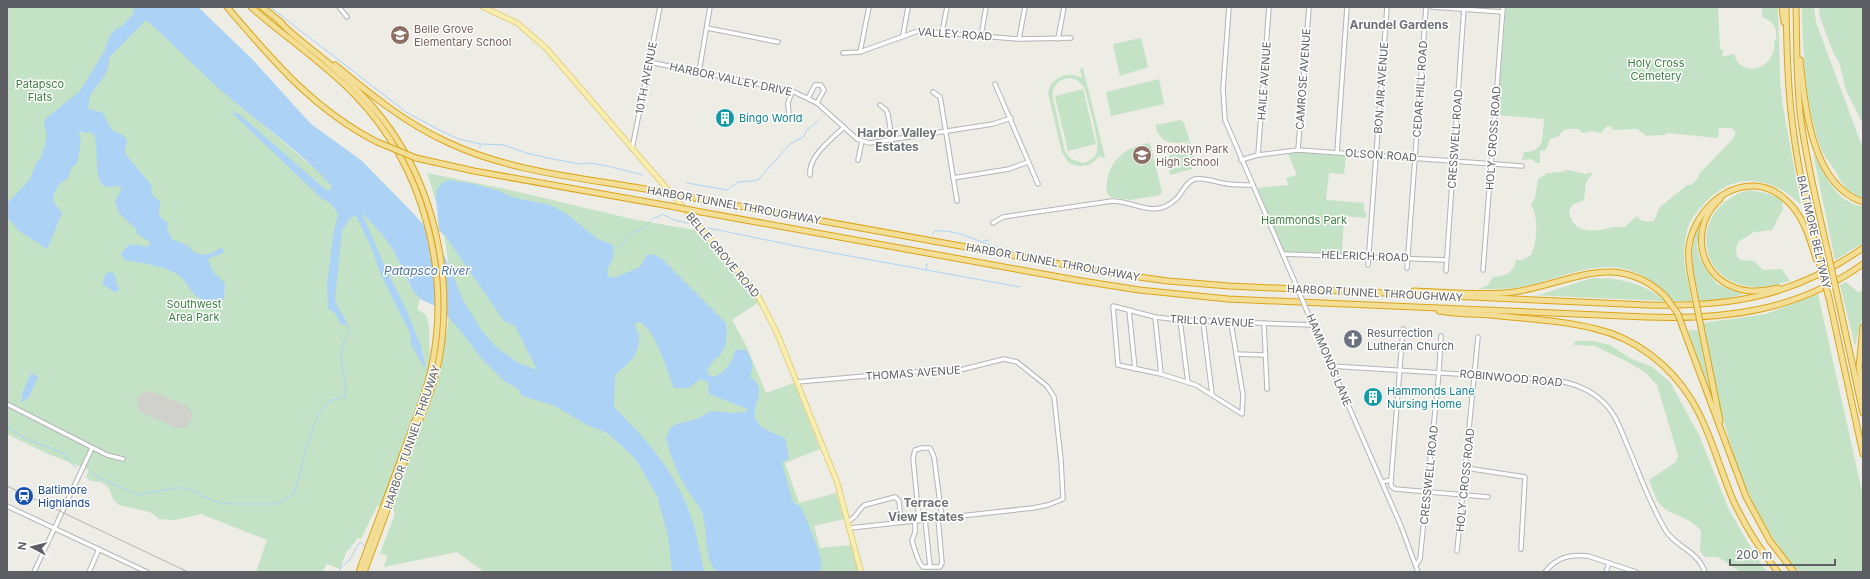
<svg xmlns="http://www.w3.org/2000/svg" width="1870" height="579" font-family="Inter,sans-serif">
  <rect width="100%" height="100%" fill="#edece5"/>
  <g fill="#c4e2c5" fill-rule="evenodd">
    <path d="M7 7H135L146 19 224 92 320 173 361 212 381 233 393 250 408 282 420 299 417 309 426 315 429 327 430 362 439 367C442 353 447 338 448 323 455 273 443 220 427 173L510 190 632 219 699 231 759 302 732 320 746 345 766 393 794 383 820 449 785 463 799 503 836 493 844 519 814 526 820 548 851 545 858 572H484L457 552 384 567 387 556 380 553 395 514 393 509 377 506 361 539 358 538 346 553 340 569 327 564 322 572H256L267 540 201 514 175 520 159 519 150 512 119 505 113 499 109 488 101 482 91 481 86 477 89 470 46 453 7 434ZM413 326 424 357C409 348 409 342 413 326Z"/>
    <path d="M1506 7H1718L1720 49 1723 50 1722 57 1734 54C1736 59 1737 63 1742 66 1759 76 1777 58 1774 42L1776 39C1777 27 1773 21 1762 17V7H1778L1780 81 1783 107 1801 205C1771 175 1732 171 1703 205 1696 213 1689 221 1687 231 1683 246 1683 263 1687 277 1688 285 1692 294 1691 301H1671C1622 240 1574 278 1515 288 1503 289 1490 289 1478 289L1488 285 1493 277C1505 277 1514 273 1516 260H1522L1531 255C1537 244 1539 216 1531 205L1535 198 1538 179 1545 175 1546 173 1562 172 1567 170 1586 174 1591 172 1592 174 1586 182 1584 200 1572 205 1569 211C1572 235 1596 232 1613 227 1617 226 1621 228 1625 227L1637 216C1640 222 1648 222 1654 221L1660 207 1687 185H1691L1698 178 1699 174 1731 141 1736 133 1732 128H1719L1718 138 1668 133C1661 137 1654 134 1647 136L1637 129 1613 130 1612 127 1607 126 1601 133 1592 131 1582 133 1579 129C1571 129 1563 127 1559 136L1550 139 1546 150 1540 151V163H1536L1532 159 1522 160 1524 152C1545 152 1542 137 1544 122V119L1497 115Z"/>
    <path d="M1802 7H1814L1816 22 1863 149V198C1847 193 1842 183 1834 169 1830 163 1824 156 1821 149 1805 103 1803 55 1802 7Z"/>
    <polygon points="1819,7 1863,7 1863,124 1846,90 1839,62 1833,52 1820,17"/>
    <polygon points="1141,38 1148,67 1120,76 1113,44"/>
    <path d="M1083 68 1105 157 1101 158 1100 155C1092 166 1081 169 1069 163L1062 153 1048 93C1052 76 1067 71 1082 78L1080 69ZM1070 78 1077 80 1084 87C1087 97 1100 141 1097 151 1096 157 1090 161 1084 163L1071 159 1065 152 1053 98C1051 87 1058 79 1070 78Z"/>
    <polygon points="1159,79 1164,104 1111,116 1106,92"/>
    <polygon points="1083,89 1096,144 1068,151 1055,96"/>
    <path d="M1181 120 1184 123 1190 141C1175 145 1158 144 1156 125Z"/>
    <path d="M1190 142 1195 163 1192 169 1170 175C1166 155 1170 147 1190 142Z"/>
    <path d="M1150 143 1162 192 1160 195 1130 200 1110 197C1106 193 1106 187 1107 182 1110 158 1128 146 1150 143Z"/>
    <polygon points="1301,152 1346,155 1344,174 1329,173 1326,200 1364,203 1364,212 1366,213 1366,218 1344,216 1342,254 1284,252 1257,188 1289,185 1286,178 1297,175 1288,153"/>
    <path d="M1813 153C1827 177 1833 200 1863 207V243L1835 260Z"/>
    <path d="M1750 190 1769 194 1782 200 1783 209 1772 230 1754 232 1739 241 1736 248 1737 257 1741 260 1754 261 1763 270 1782 269 1790 281C1779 284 1766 288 1754 287 1691 282 1691 203 1750 190Z"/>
    <path d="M1699 226 1697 247 1700 258 1705 268 1717 284 1743 295 1700 302C1693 273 1688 256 1698 227Z"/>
    <path d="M1592 278C1620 278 1644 283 1665 301L1530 295H1539Z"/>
    <polygon points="1846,282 1858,292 1863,291 1863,313 1855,346 1840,285"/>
    <path d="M1818 294 1863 496V572H1799C1739 505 1721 418 1704 332L1703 323 1766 314Z"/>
    <polygon points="1688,330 1698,330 1711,396"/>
    <polygon points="1575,341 1593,341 1610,345 1630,358 1652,367 1670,382 1699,435 1729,510 1758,560 1767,572 1741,572 1718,557 1705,557 1700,551 1701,530 1690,521 1666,510 1657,501 1649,480 1676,462 1678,455 1657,385 1646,373 1630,363 1595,346 1574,345"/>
  </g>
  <g fill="#acd3f6">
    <path d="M134 7H198L252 59 310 123 362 161 410 210 422 223 446 259 463 300 482 331 495 346 518 363 537 370 515 326 504 321 446 237 439 231 436 198 437 190 441 184 448 180 474 184 499 191 515 198 550 205 567 214 596 238 613 245V259L607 269 608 276 614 278 640 267 647 255 653 254 662 259 726 323C727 337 728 347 718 357 713 362 710 364 707 370L709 375 713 377C726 373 732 362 735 350H746C752 360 754 366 750 377 772 392 746 407 758 423 763 430 777 434 785 438L789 458 782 463 793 502 801 507 807 521 821 558V572H716C702 552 709 531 701 510 699 505 694 501 692 497 680 480 671 458 666 438L670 428 676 424 697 419 711 411 733 413 745 412 748 409 709 394 708 382 700 379 689 388H674C666 369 657 333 640 322L635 323C635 329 639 332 639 337 640 356 627 364 615 375L614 407C641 434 668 463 684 499 695 522 699 547 704 572H672L668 536 657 496 636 460 621 445 607 433 587 425 553 405 522 396 518 389 504 381 481 358 459 329 447 316 433 305 420 299 413 291 393 250 381 233 362 213 385 267 406 309 421 346 425 364 423 366 411 345 410 333 381 275 371 247 356 216 351 217 342 231 335 299C339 313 347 317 350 332L346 324 342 325 334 312 328 309 327 284 333 235 338 215 335 209 330 203 322 199 235 116 232 111 240 115 326 190H331V185C299 150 260 124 224 93 198 70 173 44 146 20L109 58C110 82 85 88 89 109L103 113 111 129 124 136 127 140C127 143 125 149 125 152 127 158 146 177 151 185 152 194 151 196 160 201L159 216 168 223 167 229 173 240 185 244 196 253 203 255 212 253 222 247 224 252 208 259 213 272 225 283 224 298 222 302C216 303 212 302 206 301 188 296 190 281 175 273 160 265 141 263 124 260L121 254C129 240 135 245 148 247L150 242 136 233V229L119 213 115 201 121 190 120 186C115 186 109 188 104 186 93 180 99 145 94 135L90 132 86 133 80 131 79 133 81 142 77 164 72 167 68 178C59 183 54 190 53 201L62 213C60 218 49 246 47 249L19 231 7 217V204L30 179 36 163 41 158 47 137 44 123 45 119 80 91 105 50 108 40 113 31 122 26 133 14Z"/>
    <polygon points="113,272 119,289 116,293 102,284 106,273"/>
    <polygon points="31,373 38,377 29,397 21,403 23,391"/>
  </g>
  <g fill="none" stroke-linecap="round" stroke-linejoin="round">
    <g stroke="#acd3f6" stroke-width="1">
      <polyline points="270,7 406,112 441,131 459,139 481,144 504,145 526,153 548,158 579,164 591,163 607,166 643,175"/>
      <polyline points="480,148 480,144"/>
      <polyline points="687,183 727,190 738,182 752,181 758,180 790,144 803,137 807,130 818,121"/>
      <polyline points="708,228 811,249 1020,287"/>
      <path d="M932 235 935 231C955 229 975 240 993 246 1009 251 1028 253 1045 256"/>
      <polyline points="983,241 990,240"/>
      <polyline points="614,252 635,231 642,229 653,218 659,217 662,214 674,220 691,224"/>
      <polyline points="926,269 927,264"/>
      <polyline points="424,363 428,374"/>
      <polyline points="7,426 24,438 63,453 76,468"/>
      <path d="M90 473 138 495 174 488H186L216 502 229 504H276L294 494C302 472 310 414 330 401 334 399 340 398 345 397L346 383 342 367 341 352 344 341 350 331"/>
      <polyline points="339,572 341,567 349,561 360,542 366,547"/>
    </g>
    <polyline stroke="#d0d0cc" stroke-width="24" points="149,403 180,416"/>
    <g stroke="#b2b4b8" stroke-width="5.5">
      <g id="minor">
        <polyline points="339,7 347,17"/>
        <polyline points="1229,7 1223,89 1225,120 1294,280"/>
        <polyline points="1432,7 1503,12"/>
        <polyline points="707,28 778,42"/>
        <polyline points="942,32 947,7"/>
        <polyline points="903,35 908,7"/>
        <polyline points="981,36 986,7"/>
        <polyline points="1019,39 1025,7"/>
        <polyline points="1058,39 1064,7"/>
        <polyline points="860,52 869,7"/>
        <polyline points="843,53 860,52 918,31 1019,39 1071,38"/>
        <polyline points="649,62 792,91 817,103 857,139 869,143 993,124 1011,118"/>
        <polyline points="699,72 710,7"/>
        <polyline points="995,84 1038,184"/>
        <polyline points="933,92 940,97 941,102 957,201"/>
        <polyline points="808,98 815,85 821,85 824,90 817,103"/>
        <polyline points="880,105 886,110 888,114 892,140"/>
        <polyline points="789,116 788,103 792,91"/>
        <polyline points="632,149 660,7"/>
        <polyline points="1298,150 1309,7"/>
        <polyline points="1337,152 1347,7"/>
        <polyline points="1258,155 1269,7"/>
        <polyline points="858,160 862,141"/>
        <polyline points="1241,160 1258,155 1298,150 1522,166"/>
        <path d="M810 175C808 156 832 139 844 127"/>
        <polyline points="953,178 1009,169 1028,162"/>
        <path d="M993 223 1003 217 1112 201C1136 201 1154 220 1176 199 1183 193 1185 182 1195 179 1206 177 1217 183 1228 184 1236 185 1245 185 1253 185"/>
        <polyline points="1283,254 1446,260"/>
        <polyline points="1368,265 1387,7"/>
        <polyline points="1407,268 1426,7"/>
        <polyline points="1483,270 1503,7"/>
        <polyline points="1446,271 1464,7"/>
        <polyline points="1129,310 1135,369"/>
        <polyline points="1307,311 1401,526 1418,572"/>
        <polyline points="1155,317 1161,374"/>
        <polyline points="1180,320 1188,383"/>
        <polyline points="1203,321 1212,394"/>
        <polyline points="1231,323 1243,395 1242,414 1196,385 1161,374 1118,365 1113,306 1155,317 1180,320 1313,325"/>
        <polyline points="1264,323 1267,389"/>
        <polyline points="1236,354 1265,355"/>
        <path d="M1331 366 1555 380C1572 383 1588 388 1601 400 1614 411 1620 427 1626 442 1639 472 1649 503 1666 531 1677 548 1697 550 1705 572"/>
        <polyline points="797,382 911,372 956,371 1004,359 1017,362 1047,386 1054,397 1061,460 1063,499 1048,505 1033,508 850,528"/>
        <polyline points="7,404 107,455 123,459"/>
        <polyline points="1466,468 1525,477 1521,549"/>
        <polyline points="1391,480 1391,486 1395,489 1488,497"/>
        <polyline points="1382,482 1391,480 1403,329"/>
        <polyline points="7,506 147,572"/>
        <polyline points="925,519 930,566"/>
        <path d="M915 520V532L912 541C915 549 917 562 923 567H940L942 563 938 518"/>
        <polyline points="919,520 913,458 915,450 922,448 930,448 934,457 942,518"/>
        <path d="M848 521C857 518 858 509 865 505L895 497 899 501 901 521"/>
        <polyline points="1457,551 1478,337"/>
        <polyline points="1416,565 1420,559 1439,372 1441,336"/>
        <polyline points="34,572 92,448"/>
        <polyline points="89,572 99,549"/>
        <path d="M1545 572C1557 557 1570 554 1588 556L1636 572"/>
        <polyline points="1606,572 1609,563"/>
      </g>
    </g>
    <g stroke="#e3c568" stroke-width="6">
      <polyline id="major" points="483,7 517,23 546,48 756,292 777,333 837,482 861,572"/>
    </g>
    <g stroke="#dba517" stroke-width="7">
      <g id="highway">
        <path d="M227 7C273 61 313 109 377 142"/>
        <path d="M251 7C285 37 323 62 355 95 424 166 452 273 431 370 424 399 412 428 402 456 388 495 373 533 359 572"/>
        <polyline points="262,7 282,23"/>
        <polyline points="1782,7 1784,22"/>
        <path d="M1786 7C1787 45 1787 82 1792 120 1797 166 1808 212 1818 258"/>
        <path d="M1796 7C1797 45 1796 83 1801 120 1807 165 1818 209 1828 253"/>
        <path d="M280 22C294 37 312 49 327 62 347 79 366 98 382 118 433 184 453 272 440 354 435 386 421 416 410 446 395 488 380 530 364 572"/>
        <path d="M1800 60C1805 105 1811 185 1863 202"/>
        <path d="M335 65C370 94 405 123 447 142 512 173 586 178 656 191"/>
        <polyline points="416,158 474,171 670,206"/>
        <path d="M689 197 1110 273 1168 281 1229 286 1647 305C1730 307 1793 297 1863 248"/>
        <path d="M1720 199C1690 225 1697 275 1736 288 1749 293 1765 291 1778 288"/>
        <path d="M701 212 1076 280 1139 290 1228 299 1646 317C1725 320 1797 311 1863 264"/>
        <path d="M1414 291C1446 292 1481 296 1514 292 1570 284 1615 249 1665 296"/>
        <polyline points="1837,294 1863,413"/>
        <path d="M1695 297C1692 280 1687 263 1689 246 1696 201 1748 165 1786 200 1803 215 1810 238 1816 259"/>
        <polyline points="1829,298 1863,454"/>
        <path d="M1439 311C1456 314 1473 314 1490 315 1525 319 1562 320 1596 329 1635 338 1670 365 1691 399 1710 430 1719 467 1733 500 1745 526 1760 550 1778 572"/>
        <polyline points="1701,327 1720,421"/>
        <polyline points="1683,328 1746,497 1770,541 1794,572"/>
        <polyline points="1863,398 1859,367 1863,327"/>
      </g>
    </g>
    <use href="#minor" stroke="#fff" stroke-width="3.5"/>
    <use href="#major" stroke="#f7eeb1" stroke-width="4.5"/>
    <use href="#highway" stroke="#f2de97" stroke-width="5"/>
    <polyline stroke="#b3b3b4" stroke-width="1" points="7,486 188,572"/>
    <g stroke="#b2b4b8" stroke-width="5.5" stroke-linecap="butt">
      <polyline id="minor-bridge" points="1294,280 1307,311"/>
    </g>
    <g stroke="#dba517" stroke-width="7" stroke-linecap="butt">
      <g id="highway-bridge">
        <polyline points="377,142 416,158"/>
        <polyline points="656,191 689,197"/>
        <polyline points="670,206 701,212"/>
        <polyline points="1828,253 1837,294"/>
        <polyline points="1818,258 1829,298"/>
        <polyline points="1665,296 1678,314 1683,328"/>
        <polyline points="1695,297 1701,327"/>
      </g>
    </g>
    <use href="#minor-bridge" stroke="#fff" stroke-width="3.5"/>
    <use href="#highway-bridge" stroke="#f2de97" stroke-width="5"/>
  </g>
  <defs>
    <g id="school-disc" transform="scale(1)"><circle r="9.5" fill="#8d6e63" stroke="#fff"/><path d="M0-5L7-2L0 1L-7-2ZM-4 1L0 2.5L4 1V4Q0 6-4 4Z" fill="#fff"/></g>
    <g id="building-disc" transform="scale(1)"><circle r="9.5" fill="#0f9aa8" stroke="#fff"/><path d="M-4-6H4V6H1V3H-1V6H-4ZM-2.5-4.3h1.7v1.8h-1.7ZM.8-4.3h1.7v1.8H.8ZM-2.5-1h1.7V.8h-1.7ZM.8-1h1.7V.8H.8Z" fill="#fff"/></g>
    <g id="church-disc" transform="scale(1)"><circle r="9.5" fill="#6b7280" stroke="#fff"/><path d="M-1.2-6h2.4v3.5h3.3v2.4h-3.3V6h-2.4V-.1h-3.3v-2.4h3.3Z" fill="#fff"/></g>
    <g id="station-disc" transform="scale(1)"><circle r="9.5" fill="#1a4fb4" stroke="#fff"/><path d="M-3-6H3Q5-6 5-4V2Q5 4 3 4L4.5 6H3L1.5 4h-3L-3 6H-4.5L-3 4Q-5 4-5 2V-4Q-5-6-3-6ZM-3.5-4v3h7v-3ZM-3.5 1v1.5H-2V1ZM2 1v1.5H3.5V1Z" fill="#fff"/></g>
  </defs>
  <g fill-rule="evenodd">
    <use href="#school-disc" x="400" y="35"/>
    <use href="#building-disc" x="725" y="118"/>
    <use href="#school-disc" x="1142" y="155"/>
    <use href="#church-disc" x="1353" y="339"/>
    <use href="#building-disc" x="1373" y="397"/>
    <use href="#station-disc" x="24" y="496"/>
  </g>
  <g text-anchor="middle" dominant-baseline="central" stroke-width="3" stroke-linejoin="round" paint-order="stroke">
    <g font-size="11" fill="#785e54" stroke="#fff" text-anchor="start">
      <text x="414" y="29">Belle Grove<tspan x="414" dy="13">Elementary School</tspan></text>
      <text x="1156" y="149">Brooklyn Park<tspan x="1156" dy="13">High School</tspan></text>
    </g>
    <g font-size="11" fill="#5d5f64" stroke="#fff">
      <text transform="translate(955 34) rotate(4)">VALLEY ROAD</text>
      <text transform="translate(646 78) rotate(-79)">10TH AVENUE</text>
      <text transform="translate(731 79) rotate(12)">HARBOR VALLEY DRIVE</text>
      <text transform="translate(1303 79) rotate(-86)">CAMROSE AVENUE</text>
      <text transform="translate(1264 81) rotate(-86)">HAILE AVENUE</text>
      <text transform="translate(1381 88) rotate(-86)">BON AIR AVENUE</text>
      <text transform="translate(1420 89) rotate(-86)">CEDAR HILL ROAD</text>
      <text transform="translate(1493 138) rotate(-86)">HOLY CROSS ROAD</text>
      <text transform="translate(1455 139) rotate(-86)">CRESSWELL ROAD</text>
      <text transform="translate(1381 155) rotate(4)">OLSON ROAD</text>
      <text transform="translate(734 205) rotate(10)">HARBOR TUNNEL THROUGHWAY</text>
      <text transform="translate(1814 232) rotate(77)">BALTIMORE BELTWAY</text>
      <text transform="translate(723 255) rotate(50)">BELLE GROVE ROAD</text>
      <text transform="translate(1365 256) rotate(2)">HELFRICH ROAD</text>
      <text transform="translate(1053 262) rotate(10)">HARBOR TUNNEL THROUGHWAY</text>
      <text transform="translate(1375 293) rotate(3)">HARBOR TUNNEL THROUGHWAY</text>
      <text transform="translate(1212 321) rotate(3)">TRILLO AVENUE</text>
      <text transform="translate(1329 360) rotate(67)">HAMMONDS LANE</text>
      <text transform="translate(913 373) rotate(-4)">THOMAS AVENUE</text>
      <text transform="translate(1511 378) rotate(5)">ROBINWOOD ROAD</text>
      <text transform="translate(412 437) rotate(-71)">HARBOR TUNNEL THRUWAY</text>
      <text transform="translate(1429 475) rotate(-84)">CRESSWELL ROAD</text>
      <text transform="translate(1465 480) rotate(-84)">HOLY CROSS ROAD</text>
    </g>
    <g font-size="11" fill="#3e8144" stroke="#fff">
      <text x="1656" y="63">Holy Cross<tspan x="1656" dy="13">Cemetery</tspan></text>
      <text x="40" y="84">Patapsco<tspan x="40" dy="13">Flats</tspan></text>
      <text x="1304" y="220">Hammonds Park</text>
      <text x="194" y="304">Southwest<tspan x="194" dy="13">Area Park</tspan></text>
    </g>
    <g font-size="11" fill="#0d838f" stroke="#fff" text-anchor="start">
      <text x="739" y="118">Bingo World</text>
      <text x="1387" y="391">Hammonds Lane<tspan x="1387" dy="13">Nursing Home</tspan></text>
    </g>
    <g font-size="11" fill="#5b616d" stroke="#fff" text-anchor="start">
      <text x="1367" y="333">Resurrection<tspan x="1367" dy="13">Lutheran Church</tspan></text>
    </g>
    <g font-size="11" fill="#164399" stroke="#fff" text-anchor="start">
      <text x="38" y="490">Baltimore<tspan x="38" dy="13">Highlands</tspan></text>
    </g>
    <g font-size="12" font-weight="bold" fill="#6e7176" stroke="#fff">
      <text x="1399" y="24">Arundel Gardens</text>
      <text x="897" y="132">Harbor Valley<tspan x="897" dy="14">Estates</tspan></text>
      <text x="926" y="502">Terrace<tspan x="926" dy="14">View Estates</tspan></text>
    </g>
    <g font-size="12" font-style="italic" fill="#4b74a6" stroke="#fff">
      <text x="427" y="270">Patapsco River</text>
    </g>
  </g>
  <rect width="1870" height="579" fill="none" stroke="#5d5f64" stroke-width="16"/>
  <g transform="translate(32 547) rotate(277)" stroke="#ffffff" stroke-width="3" paint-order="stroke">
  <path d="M0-3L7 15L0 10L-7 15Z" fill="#5d5f64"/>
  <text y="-6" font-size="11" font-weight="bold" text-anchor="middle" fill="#5d5f64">N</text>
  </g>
  <path d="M1730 559v6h105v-6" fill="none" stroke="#5d5f64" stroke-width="2"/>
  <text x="1736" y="559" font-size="12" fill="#5d5f64" stroke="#ffffff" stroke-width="3" paint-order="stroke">200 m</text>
</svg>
